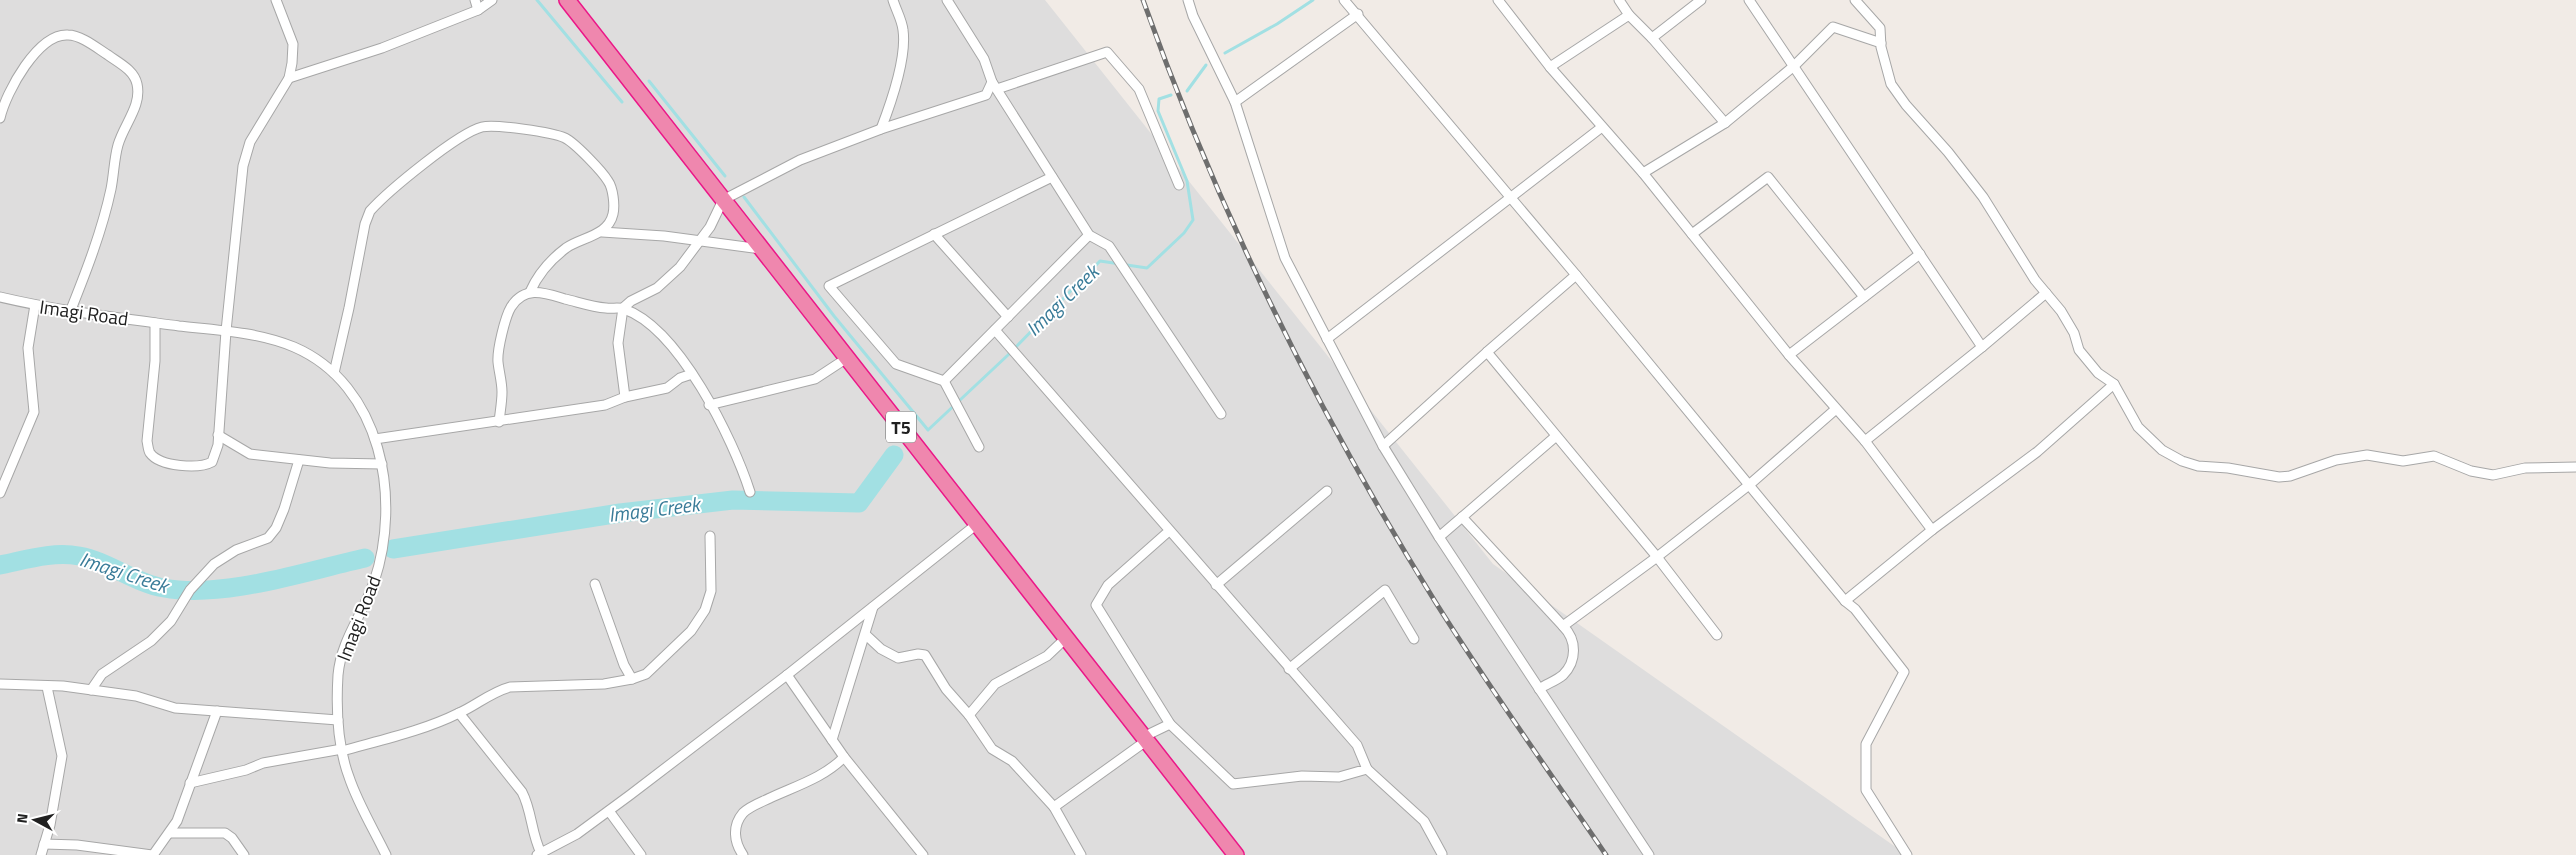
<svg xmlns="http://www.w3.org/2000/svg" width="2576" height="855" font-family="'Titillium Web',sans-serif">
  <rect width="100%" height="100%" fill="#f1ebe6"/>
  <polygon fill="#dedddd" points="0,0 1045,0 1493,564 1907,855 0,855"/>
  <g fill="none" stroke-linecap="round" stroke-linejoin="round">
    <g stroke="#a2e0e3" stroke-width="3">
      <polyline points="537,0 622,102"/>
      <polyline points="1225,53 1277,24 1313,0"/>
      <polyline points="649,81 725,176"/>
      <polyline points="1187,91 1206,65"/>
      <polyline points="744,197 834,316 928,430 1008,355 1100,261 1147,268 1184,233 1193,220 1187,181 1158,111 1159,99 1171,95"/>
    </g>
    <g stroke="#a2e0e3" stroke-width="19">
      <polyline points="393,549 620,513 733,500 859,503 894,455"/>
      <path d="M0 565C25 560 53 551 79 556 108 561 134 583 164 588 224 599 306 571 365 558"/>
    </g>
    <g stroke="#a7a7a7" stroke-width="11">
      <g id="street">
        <polyline points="475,0 478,10"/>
        <polyline points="1188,0 1193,16 1235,102 1285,258 1383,446 1439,537 1649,855"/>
        <polyline points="1344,0 1576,275 1749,485 1657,557 1487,352 1383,446"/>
        <polyline points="1498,0 1550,67 1643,173 1789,355 1865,441 1982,347 1749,0"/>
        <polyline points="1619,0 1629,15"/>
        <polyline points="1701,0 1652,38 1725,123"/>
        <polyline points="1855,0 1880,28 1881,47 1891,84 1906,105 1948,152 1983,197 2035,280 2061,311 2074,333 2079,350 2098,373 2114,384 2138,427 2162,450 2182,461 2198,466 2228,468 2279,477 2290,476 2336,460 2367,455 2403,461 2434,456 2471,471 2493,475 2525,468 2576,467"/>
        <polyline points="1550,67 1629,15 1652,38"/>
        <polyline points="289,78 382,48 478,10 492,0"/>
        <polyline points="992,82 1089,235 1109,246 1221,414"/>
        <polyline points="997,89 1107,52 1139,89 1179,185"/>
        <polyline points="1235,102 1358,14"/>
        <path d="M0 118C6 92 38 33 68 35 81 35 97 48 108 55 119 63 134 70 137 84 142 106 124 124 118 145 114 159 114 174 111 189 102 231 86 272 70 312"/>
        <path d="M881 129C891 103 907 58 903 30 902 20 896 10 893 0"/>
        <polyline points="1643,173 1725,123 1794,66 1833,27 1881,43"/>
        <polyline points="602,232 664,236 761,249"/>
        <polyline points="934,234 1008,317"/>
        <polyline points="1692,234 1768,177 1864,297"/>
        <path d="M0 297C59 311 119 318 179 326 217 330 258 332 294 347 382 385 402 499 374 582 363 614 341 640 338 675 336 708 337 745 349 777 358 804 374 830 386 855"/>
        <path d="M155 323V361L147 441C148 445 148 450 150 453 160 467 199 469 212 462L218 445 226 331 243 166 250 142 289 78 292 63 293 44 276 0"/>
        <polyline points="995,330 1357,745 1367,769 1339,777 1302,776 1233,784 1170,724 1096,605 1108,585 1169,531"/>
        <polyline points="1327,339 1602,127"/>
        <polyline points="1982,347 2046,293"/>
        <polyline points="1487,352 1576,275"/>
        <polyline points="1789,355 1920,254"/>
        <path d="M334 373 349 308 365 224 370 211C388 191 458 133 482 127 495 124 552 132 565 138 575 143 602 171 608 181 613 188 615 205 613 214 608 236 582 237 566 248 550 260 538 274 530 292"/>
        <polyline points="944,381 1089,235"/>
        <polyline points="625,397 618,343 623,308 631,301 657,288 680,267 710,227 723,200 800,160 881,129 986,95 992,82 984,59 947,0"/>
        <polyline points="709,405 815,379 847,358"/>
        <polyline points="1836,409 1749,485 1845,601 1855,609 1904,672 1866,744 1866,790 1907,855"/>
        <path d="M499 422C500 412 502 402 502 392 502 382 499 372 498 362 497 350 505 317 511 307 525 285 545 293 565 299 578 302 592 307 606 308 612 309 619 307 624 309 679 328 733 439 750 492"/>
        <polyline points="218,435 250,454 330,463 382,464"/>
        <polyline points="375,439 605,405 625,397 667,388 680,378 692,374"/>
        <polyline points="1865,441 1932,530 2037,452 2114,384"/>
        <polyline points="979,447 944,381 896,364 829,286 1052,177"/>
        <polyline points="0,493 34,412 28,348 35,305"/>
        <polyline points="1462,517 1563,626 1657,557 1717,635"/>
        <polyline points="1439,537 1555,437"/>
        <polyline points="595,584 624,665 632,679"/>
        <polyline points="1216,585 1327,491"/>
        <polyline points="1845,601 1932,530"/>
        <polyline points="866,635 881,649 898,658 918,654 925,655 946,689 969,715 992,749 1012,761 1054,807 1081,855"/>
        <polyline points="1289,669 1385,590 1414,639"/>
        <polyline points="787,675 844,757 923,855"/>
        <polyline points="0,684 63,686 136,696 175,708 338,720"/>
        <path d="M1539 689C1546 684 1556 681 1563 675 1577 661 1577 640 1563 626"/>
        <polyline points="91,690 102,674 151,641 171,621 190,590 214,564 236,550 268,538 276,528 284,509 299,460"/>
        <path d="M459 713 522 792C532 811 531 833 541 853"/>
        <polyline points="969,715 995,684 1047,656 1066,638"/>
        <polyline points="1143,737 1170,724"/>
        <polyline points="832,740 873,607"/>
        <path d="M342 751C381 740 423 731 459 713 477 705 491 692 510 687L604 684 632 679 646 674 691 631 705 610 711 591 710 536"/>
        <polyline points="1367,769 1424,821 1442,854"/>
        <polyline points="190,783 246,770 263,763 342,749"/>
        <polyline points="1054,807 1146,741"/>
        <polyline points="609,811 641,855"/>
        <polyline points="170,833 225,833 232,838 244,855"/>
        <polyline points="44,844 77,845 152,855"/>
        <polyline points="41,855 50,825 62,756 47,687"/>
        <polyline points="153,855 177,821 217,711"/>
        <polyline points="537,855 577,834 630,795 787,675 977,524"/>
        <path d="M743 855C734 842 732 826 743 813 750 806 762 802 770 798 796 786 825 777 844 757"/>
      </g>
    </g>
    <g stroke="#eb1788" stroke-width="18">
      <polyline id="highway" points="567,0 1236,855"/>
    </g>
    <use href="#street" stroke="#fff" stroke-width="9"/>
    <use href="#highway" stroke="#ef87ae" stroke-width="15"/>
    <g stroke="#6e6e6e" stroke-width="5">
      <path id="rail" d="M1143 0C1218 211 1318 413 1436 603 1490 689 1549 771 1606 855"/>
    </g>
    <use href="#rail" stroke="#fff" stroke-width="3" stroke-dasharray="9" stroke-linecap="butt"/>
  </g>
  <g text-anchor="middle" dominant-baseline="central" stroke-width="4" stroke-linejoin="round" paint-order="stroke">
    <rect fill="#fff" stroke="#636363" stroke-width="1" x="886" y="411.5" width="30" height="31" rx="4"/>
    <g font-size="18" font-weight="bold" fill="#202020">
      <text x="901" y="427">T5</text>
    </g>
    <g font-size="19" fill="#202020" stroke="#fff">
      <text transform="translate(84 312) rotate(8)">Imagi Road</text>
      <text transform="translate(358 618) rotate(-69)">Imagi Road</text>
    </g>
    <g font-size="20" font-style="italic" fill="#397b98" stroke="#fff">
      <text transform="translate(1062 300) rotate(-44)">Imagi Creek</text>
      <text transform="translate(654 509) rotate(-7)">Imagi Creek</text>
      <text transform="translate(124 572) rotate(18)">Imagi Creek</text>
    </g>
  </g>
  <g transform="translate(35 820) rotate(277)" stroke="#ffffff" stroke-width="4" paint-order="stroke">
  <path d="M0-4L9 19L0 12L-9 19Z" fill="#202020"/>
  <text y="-8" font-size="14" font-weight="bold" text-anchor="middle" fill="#202020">N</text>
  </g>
</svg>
